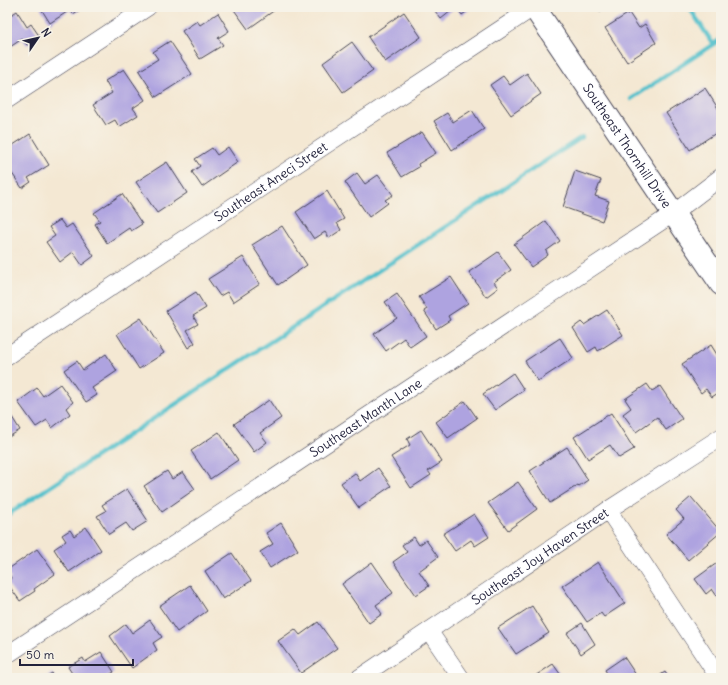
<svg xmlns="http://www.w3.org/2000/svg" width="728" height="685" font-family="Delius,sans-serif">
  <rect width="100%" height="100%" fill="#f7f3e8"/>
  <filter id="ink" filterUnits="userSpaceOnUse"><feTurbulence type="fractalNoise" baseFrequency=".025" numOctaves="2"/><feDisplacementMap in="SourceGraphic" scale="8" xChannelSelector="R" yChannelSelector="G"/><feConvolveMatrix kernelMatrix="1 2 1 2 8 2 1 2 1" color-interpolation-filters="sRGB"/></filter>
  <filter id="wash" filterUnits="userSpaceOnUse"><feTurbulence type="fractalNoise" baseFrequency=".012" numOctaves="4" result="noise"/><feDisplacementMap in="SourceGraphic" scale="16" xChannelSelector="R" yChannelSelector="G"/><feGaussianBlur stdDeviation="0.9" result="paint"/><feColorMatrix in="noise" values="0 0 0 0 0 0 0 0 0 0 0 0 0 0 0 0 0 1.4 0 .05"/><feComposite in="paint" operator="in"/></filter>
  <g filter="url(#wash)">
    <rect width="100%" height="100%" fill="#f4e8d3"/>
    <g fill="none" stroke-linecap="round" stroke-linejoin="round">
      <g stroke="#54c1cc" stroke-width="4.5">
        <polyline points="689,7 713,44"/>
        <polyline points="631,99 721,39"/>
        <polyline points="7,515 582,137"/>
      </g>
    </g>
    <g id="blocks">
      <g fill="#aea3e0">
        <polygon points="40,7 85,7 73,14 70,10 50,23"/>
        <polygon points="232,7 279,7 248,29"/>
        <polygon points="432,7 456,7 441,19"/>
        <polygon points="456,7 473,7 462,15"/>
        <polygon points="596,7 606,7 599,12"/>
        <polygon points="17,11 27,27 31,24 40,37 27,45 22,39 7,49 7,15 8,17"/>
        <polygon points="404,12 421,37 385,62 368,37"/>
        <polygon points="218,13 229,31 218,38 223,45 200,59 182,31 197,21 200,25"/>
        <polygon points="629,13 639,28 645,24 656,43 627,62 605,28"/>
        <polygon points="170,41 192,74 156,97 139,71 158,59 153,52"/>
        <polygon points="352,42 373,71 343,92 323,63"/>
        <polygon points="124,69 145,100 133,108 138,115 119,127 115,120 106,125 93,105 112,93 105,81"/>
        <polygon points="527,73 541,94 511,115 490,85 503,76 510,85"/>
        <polygon points="705,88 721,113 721,133 719,131 690,150 666,113"/>
        <polygon points="472,110 484,129 452,150 434,121 447,113 453,122"/>
        <polygon points="422,132 436,153 418,164 419,167 402,177 387,153"/>
        <polygon points="30,134 49,165 28,178 31,182 22,188 7,166 7,149"/>
        <polygon points="228,147 238,162 202,187 192,172 200,166 195,159 212,148 217,155"/>
        <polygon points="167,162 187,193 157,213 136,182"/>
        <polygon points="575,171 601,180 595,196 609,201 602,221 563,207"/>
        <polygon points="357,173 365,184 378,175 393,195 385,200 388,203 369,217 345,182"/>
        <polygon points="327,191 344,219 337,223 341,230 329,238 325,232 314,239 296,212"/>
        <polygon points="122,194 142,224 131,231 129,228 107,243 95,224 100,221 94,213"/>
        <polygon points="60,220 66,228 72,224 94,256 82,265 73,252 60,262 46,242 55,236 49,227"/>
        <polygon points="546,221 560,241 546,251 548,255 531,267 514,244"/>
        <polygon points="282,226 307,265 278,285 252,245"/>
        <polygon points="498,252 511,270 494,282 498,288 486,297 469,272"/>
        <polygon points="243,257 260,284 233,302 227,292 220,296 208,279"/>
        <polygon points="451,277 468,303 448,316 450,320 436,329 424,311 427,309 419,297"/>
        <polygon points="196,292 206,308 193,316 198,324 187,330 195,343 188,348 166,311"/>
        <polygon points="397,294 426,336 410,347 404,338 386,351 374,334 397,318 385,302"/>
        <polygon points="607,310 623,335 598,351 596,347 588,352 573,328 581,322 584,325"/>
        <polygon points="141,318 164,353 139,369 117,334"/>
        <polygon points="560,338 573,358 538,381 525,361"/>
        <polygon points="711,345 721,361 721,391 712,397 706,389 701,393 682,364"/>
        <polygon points="106,354 117,371 92,388 97,395 86,402 64,370 77,361 83,370"/>
        <polygon points="513,373 524,390 495,410 483,394"/>
        <polygon points="60,384 73,402 66,408 70,414 52,428 47,420 36,427 18,402 37,388 43,396"/>
        <polygon points="647,384 652,391 660,386 682,419 666,430 657,417 636,432 623,414 631,408 625,399"/>
        <polygon points="269,400 281,418 260,433 267,442 254,452 234,424"/>
        <polygon points="465,401 477,418 448,438 436,422"/>
        <polygon points="7,409 20,430 7,438"/>
        <polygon points="611,413 634,449 619,458 610,445 588,459 574,437"/>
        <polygon points="421,430 442,462 428,471 431,475 411,488 391,457 410,445 407,439"/>
        <polygon points="219,432 238,460 210,479 191,451"/>
        <polygon points="567,447 588,480 579,486 578,485 550,503 530,471"/>
        <polygon points="378,468 391,486 359,508 341,483 355,473 360,481"/>
        <polygon points="167,471 172,479 183,472 195,489 162,512 144,486"/>
        <polygon points="518,482 537,509 508,530 488,503"/>
        <polygon points="127,489 148,521 132,531 126,523 109,534 97,516 106,511 102,505"/>
        <polygon points="691,497 721,532 688,560 666,534 684,519 676,510"/>
        <polygon points="474,514 489,537 475,546 471,540 455,551 443,534"/>
        <polygon points="281,523 298,550 270,568 260,552 273,544 266,533"/>
        <polygon points="86,527 101,550 69,572 54,549 66,541 62,535 70,530 74,536"/>
        <polygon points="414,537 419,545 426,540 438,557 419,571 429,586 416,595 393,562 407,552 402,545"/>
        <polygon points="37,549 55,574 34,589 35,591 20,601 7,583 11,578 7,570"/>
        <polygon points="232,553 251,581 223,599 205,571"/>
        <polygon points="721,560 721,602 712,589 706,594 695,579"/>
        <polygon points="372,562 393,593 376,605 382,614 369,623 342,584"/>
        <polygon points="598,562 625,603 604,617 601,613 587,622 562,586"/>
        <polygon points="190,585 207,611 177,632 159,606"/>
        <polygon points="532,606 549,633 516,654 498,628"/>
        <polygon points="150,620 162,637 153,643 157,650 132,668 110,636 126,624 132,633"/>
        <polygon points="318,622 337,648 301,673 278,641 295,629 300,635"/>
        <polygon points="582,623 595,644 581,654 567,633"/>
        <polygon points="101,652 114,672 104,678 75,678 68,667 83,658 85,662"/>
        <polygon points="624,657 636,675 631,678 610,678 605,670"/>
        <polygon points="553,664 563,678 532,678"/>
        <polygon points="665,672 669,678 656,678"/>
        <polygon points="52,673 56,678 44,678"/>
      </g>
    </g>
  </g>
  <g filter="url(#ink)">
    <use href="#blocks" fill-opacity="0" stroke="#424052" stroke-width="1"/>
    <g fill="none" stroke-linecap="round" stroke-linejoin="round">
      <g stroke="#424052" stroke-width="18">
        <g id="street">
          <polyline points="7,100 148,7"/>
          <path id="s1" d="M7 356 534 7"/>
          <polyline points="608,510 719,678"/>
          <polyline points="429,631 461,678"/>
          <path id="s2" d="M7 655 674 213 721 177"/>
          <path id="s3" d="M359 678 608 510 721 437"/>
        </g>
      </g>
      <g stroke="#424052" stroke-width="24">
        <g id="secondary">
          <path id="s4" d="M534 7 721 284"/>
        </g>
      </g>
      <use href="#street" stroke="#fff" stroke-width="17"/>
      <use href="#secondary" stroke="#fff" stroke-width="22"/>
    </g>
  </g>
  <g text-anchor="middle" dominant-baseline="central" stroke-width="3" stroke-linejoin="round" paint-order="stroke">
    <g font-size="13" fill="#22223b" stroke="#f7f3e8">
      <text stroke="none"><textPath href="#s4" startOffset="167">Southeast Thornhill Drive</textPath></text>
      <text stroke="none"><textPath href="#s1" startOffset="316">Southeast Aneci Street</textPath></text>
      <text stroke="none"><textPath href="#s2" startOffset="430">Southeast Manth Lane</textPath></text>
      <text stroke="none"><textPath href="#s3" startOffset="218">Southeast Joy Haven Street</textPath></text>
    </g>
  </g>
  <rect width="728" height="685" fill="none" stroke="#f7f3e8" stroke-width="24"/>
  <g transform="translate(38 38) rotate(56)" stroke="#f7f3e8" stroke-width="3" paint-order="stroke">
  <path d="M0-3L7 15L0 10L-7 15Z" fill="#22223b"/>
  <text y="-6" font-size="11" font-weight="bold" text-anchor="middle" fill="#22223b">N</text>
  </g>
  <path d="M20 659v6h113v-6" fill="none" stroke="#22223b" stroke-width="2"/>
  <text x="26" y="659" font-size="12" fill="#22223b" stroke="#f7f3e8" stroke-width="3" paint-order="stroke">50 m</text>
</svg>
